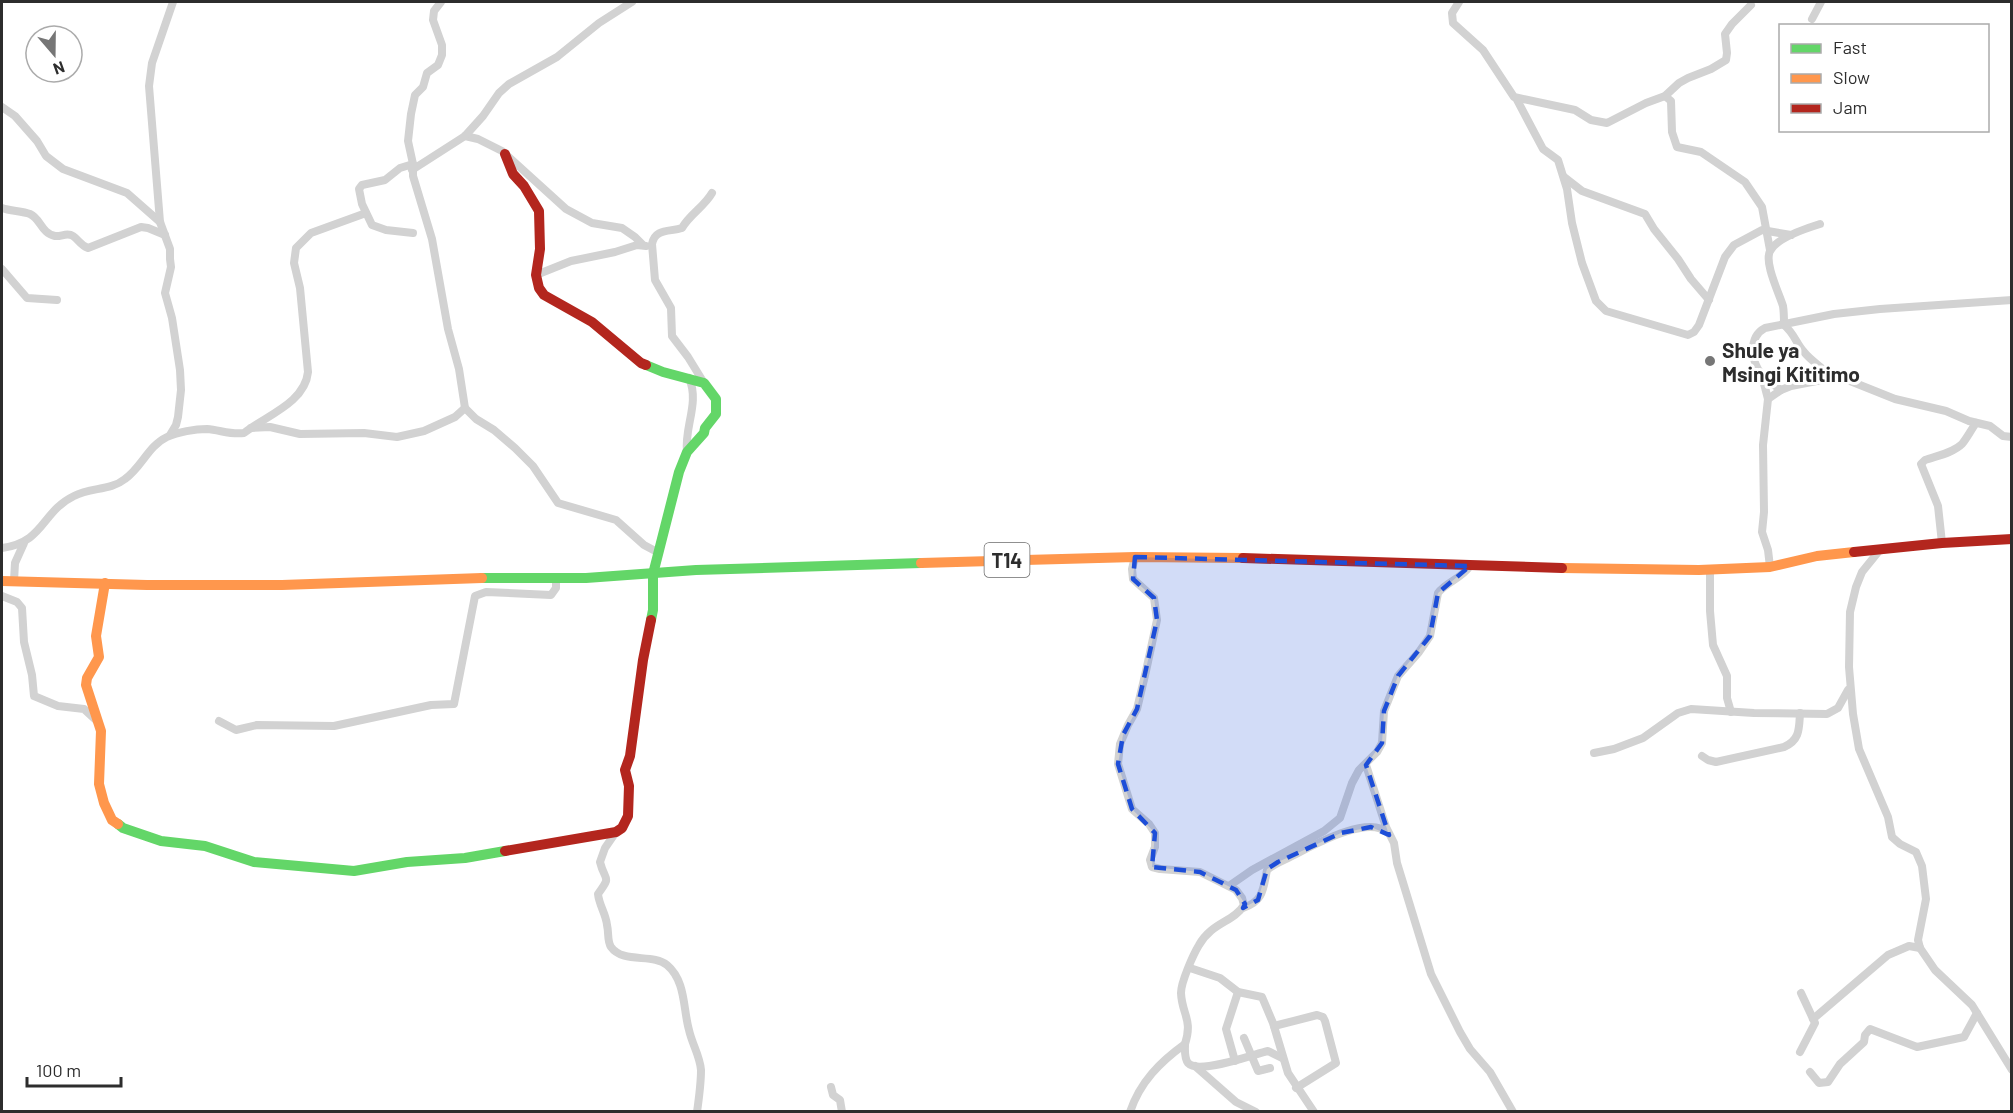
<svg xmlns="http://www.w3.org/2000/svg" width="2013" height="1113" font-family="Barlow,sans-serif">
  <rect width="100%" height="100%" fill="#fff"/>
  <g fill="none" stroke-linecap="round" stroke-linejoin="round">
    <g stroke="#d2d2d2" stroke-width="8">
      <polyline points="441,2 434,11 433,20 442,45 442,55 438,65 427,73 423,87 415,95 411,114 408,141 413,164 413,176 432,239 448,329 459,369 465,408 476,419 494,430 515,448 533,466 558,503 616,520 644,545 659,553"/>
      <polyline points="1459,2 1452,13 1453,23 1483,50 1514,97 1575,110 1591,120 1607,123 1646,103 1665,96 1679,83 1688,78 1711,69 1726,60 1727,53 1725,34 1732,24 1751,5"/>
      <polyline points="1812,19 1821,2"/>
      <polyline points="1665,96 1671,101 1672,132 1677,147 1701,152 1745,182 1762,207 1770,250"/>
      <polyline points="1516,98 1543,149 1558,160 1567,189 1572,223 1582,263 1596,301 1606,311 1688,335 1694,332 1699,325 1725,257 1734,245 1762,230 1791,235"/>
      <polyline points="2,107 15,116 37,141 46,156 63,169 127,193 160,222"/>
      <polyline points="465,136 478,139 502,151 566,209 592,223 622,228 635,237 642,244"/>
      <polyline points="412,170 465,136 483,116 499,93 509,84 557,57 599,23 632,2"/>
      <polyline points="1564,177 1582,191 1645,214 1654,229 1678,259 1691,279 1709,300"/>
      <path d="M2 208C10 211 22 211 30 214 41 219 41 233 55 236 61 237 67 232 73 236 79 240 80 245 88 248L141 227 148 228 165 235"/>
      <path d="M1820 224C1807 228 1777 238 1770 251 1764 263 1779 293 1783 306 1784 312 1784 319 1784 325 1794 333 1796 343 1804 352 1812 362 1824 368 1832 378"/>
      <polyline points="413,233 386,230 372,225 362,204 359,189 362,185 385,180 400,168 413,164"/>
      <polyline points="2,269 27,298 57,300"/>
      <polyline points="536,275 571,261 615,252 637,245 646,246"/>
      <polyline points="1762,376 1768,399"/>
      <path d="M704 383 688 357 672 336 671 308 655 280 652 244C655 228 670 232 682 228 690 214 704 207 712 193"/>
      <path d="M1781 390C1775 385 1766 381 1762 375 1751 362 1748 337 1765 328L1834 314 1880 309 2012 300"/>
      <polyline points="251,428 270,427 300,434 364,433 397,437 424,431 455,417 465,408"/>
      <polyline points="170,435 176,425 178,417 181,390 180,370 172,318 165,293 171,267 170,259 170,249 160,222 149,86 152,63 173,2"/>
      <path d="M687 452C684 427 700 403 689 378"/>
      <path d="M1942 543 1938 506 1921 464 1925 460C1936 456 1953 453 1962 444 1967 438 1971 430 1976 423"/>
      <path d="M2 548C45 542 41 512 74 496 91 487 110 491 125 479 142 467 148 446 167 437 178 432 195 429 207 429 220 430 231 435 244 433 265 416 305 403 308 372L300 288 294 263 296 248 311 233 366 213"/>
      <polyline points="1879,551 1862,572 1856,587 1850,612 1849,667 1853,714 1859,749 1888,817 1892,837 1900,844 1916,852 1922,866 1926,899 1918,940 1920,948 1935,970 1972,1005 2012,1070"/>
      <polyline points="1770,567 1768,550 1762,532 1764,512 1763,445 1768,399 1781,390 1791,386 1832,378 1845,379 1895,399 1946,411 1969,421 1990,426 2003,436 2012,437"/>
      <polyline points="1710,570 1710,611 1713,645 1727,676 1727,698 1731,712"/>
      <polyline points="14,581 15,563 24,543"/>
      <polyline points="2,596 17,602 22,608 24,642 32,675 34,696 58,706 84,709 97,721"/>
      <polyline points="219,721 236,730 257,725 334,726 431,705 454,704 475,596 486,592 551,595 556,588 556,579"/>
      <polyline points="1594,753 1614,749 1643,738 1678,713 1691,709 1754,713 1827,714 1838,708 1848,690"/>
      <path d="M1702 756 1708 760 1716 762 1784 747C1800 740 1799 729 1800 713"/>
      <polyline points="1366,765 1386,827 1394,843 1397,863 1431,974 1460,1032 1470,1049 1490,1072 1513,1112"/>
      <path d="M616 832 605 848 600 862C605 882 612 875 598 894 599 905 606 914 607 925 609 933 607 941 611 947 623 964 653 953 667 965 686 981 683 1009 689 1030 692 1044 700 1056 701 1070 701 1084 699 1098 697 1112"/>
      <path d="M1229 886 1252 870 1324 831 1340 818 1352 783 1359 770 1377 752 1382 743 1384 711 1398 676 1419 652 1430 636 1438 593C1446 582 1461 579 1470 566"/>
      <path d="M1243 908C1264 901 1263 889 1267 870 1275 863 1283 861 1292 856 1312 846 1368 814 1388 833"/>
      <polyline points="1190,968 1220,978 1238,992 1262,997 1273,1023 1288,1073 1314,1112"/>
      <polyline points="1813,1019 1888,955 1909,946 1920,948"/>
      <polyline points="1274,1026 1317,1015 1323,1017 1325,1021 1336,1063 1296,1088"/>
      <polyline points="1244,1038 1258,1071 1270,1068"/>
      <path d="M1185 1044C1185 1050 1184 1058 1188 1063 1199 1075 1254 1054 1268 1051L1282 1058"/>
      <polyline points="1800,1052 1815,1023 1801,993"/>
      <polyline points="1235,1061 1226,1029 1238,992"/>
      <polyline points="1195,1066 1236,1102 1256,1112"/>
      <polyline points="1810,1072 1819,1083 1828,1082 1840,1064 1864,1042 1865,1035 1870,1029 1917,1047 1964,1037 1977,1013"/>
      <polyline points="831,1087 833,1095 840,1100 842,1112"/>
      <path d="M1130 1112C1140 1082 1160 1062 1185 1044 1193 1019 1182 1015 1181 993 1181 982 1193 955 1199 945 1212 922 1234 922 1244 905L1242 898 1236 890 1200 872 1160 869 1152 867 1150 860 1155 847V833L1149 824 1132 809 1118 764 1120 744 1128 725 1137 709 1146 671 1157 620 1154 598 1133 579 1132 569 1135 557"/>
    </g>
    <g stroke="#63d668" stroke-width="10">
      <polyline points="646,365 663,372 704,383 716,399 716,414 705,428 704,433 687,452 679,472 653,574 653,610 651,620"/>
      <polyline points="482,578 586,578 696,570 921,563"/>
      <polyline points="118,824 123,828 161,841 205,846 254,862 354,871 407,862 465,858 505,851"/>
    </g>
    <g stroke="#ff974d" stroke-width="10">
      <polyline points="921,563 1135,557 1243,558"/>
      <polyline points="1562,568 1699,570 1770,567 1817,556 1854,552"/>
      <polyline points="2,581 147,585 282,585 482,578"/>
      <polyline points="105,583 96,636 99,657 87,678 86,685 101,731 99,784 104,803 112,820 118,824"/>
    </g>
    <g stroke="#b3261e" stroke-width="10">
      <polyline points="505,154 513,174 524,186 539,211 540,249 536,275 539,288 544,295 592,322 641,363 646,365"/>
      <polyline points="1854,552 1942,543 2012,539"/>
      <polyline points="1243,558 1562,568"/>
      <polyline points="505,851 616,832 622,828 628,816 629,786 625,770 630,756 643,660 651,620"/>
    </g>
  </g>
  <path fill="#1d4ed8" fill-opacity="0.2" stroke="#1d4ed8" stroke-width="4.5" stroke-dasharray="12 8" stroke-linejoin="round" d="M1135 557 1470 566 1438 593 1430 636 1398 676 1384 711 1382 743 1366 765 1389 835 1371 827 1341 833 1278 862 1267 869 1258 900 1243 908 1245 904 1236 890 1200 872 1152 867 1155 833 1132 809 1118 764 1123 735 1137 709 1157 620 1154 598 1133 579Z"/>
  <circle fill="#767676" stroke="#fff" stroke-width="2" cx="1710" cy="361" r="6"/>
  <g text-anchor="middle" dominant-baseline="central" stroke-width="6" stroke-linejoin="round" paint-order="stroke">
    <rect fill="#fff" stroke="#6c6c6c" stroke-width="1.5" x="984.5" y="543" width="45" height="34" rx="4.5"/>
    <g font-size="20" font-weight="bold" fill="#2d2d2d">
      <text x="1007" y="560">T14</text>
    </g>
    <g font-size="21" font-weight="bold" fill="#2d2d2d" stroke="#fff" text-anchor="start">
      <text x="1722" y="349">Shule ya<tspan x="1722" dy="24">Msingi Kititimo</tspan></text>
    </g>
  </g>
  <rect width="2013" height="1113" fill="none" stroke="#2d2d2d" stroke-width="6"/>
  <rect x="1779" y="24" width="210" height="108" fill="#ffffff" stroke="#ababab" stroke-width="1.5"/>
  <rect x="1791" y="44" width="30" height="9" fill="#63d668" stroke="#ababab" stroke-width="1.5"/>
  <text x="1833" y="54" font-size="18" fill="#2d2d2d">Fast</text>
  <rect x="1791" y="74" width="30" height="9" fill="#ff974d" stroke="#ababab" stroke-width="1.5"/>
  <text x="1833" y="84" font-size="18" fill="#2d2d2d">Slow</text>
  <rect x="1791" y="104" width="30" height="9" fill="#b3261e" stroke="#ababab" stroke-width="1.5"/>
  <text x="1833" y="114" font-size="18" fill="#2d2d2d">Jam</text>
  <g transform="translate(54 54) rotate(160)"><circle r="28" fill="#ffffff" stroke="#ababab" stroke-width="1.5"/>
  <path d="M0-4.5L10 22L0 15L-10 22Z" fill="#767676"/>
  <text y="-9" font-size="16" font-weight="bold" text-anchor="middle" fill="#2d2d2d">N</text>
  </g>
  <path d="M27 1077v9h94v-9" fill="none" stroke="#2d2d2d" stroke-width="3"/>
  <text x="36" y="1077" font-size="18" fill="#2d2d2d" stroke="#ffffff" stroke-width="4.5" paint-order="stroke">100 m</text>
</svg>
